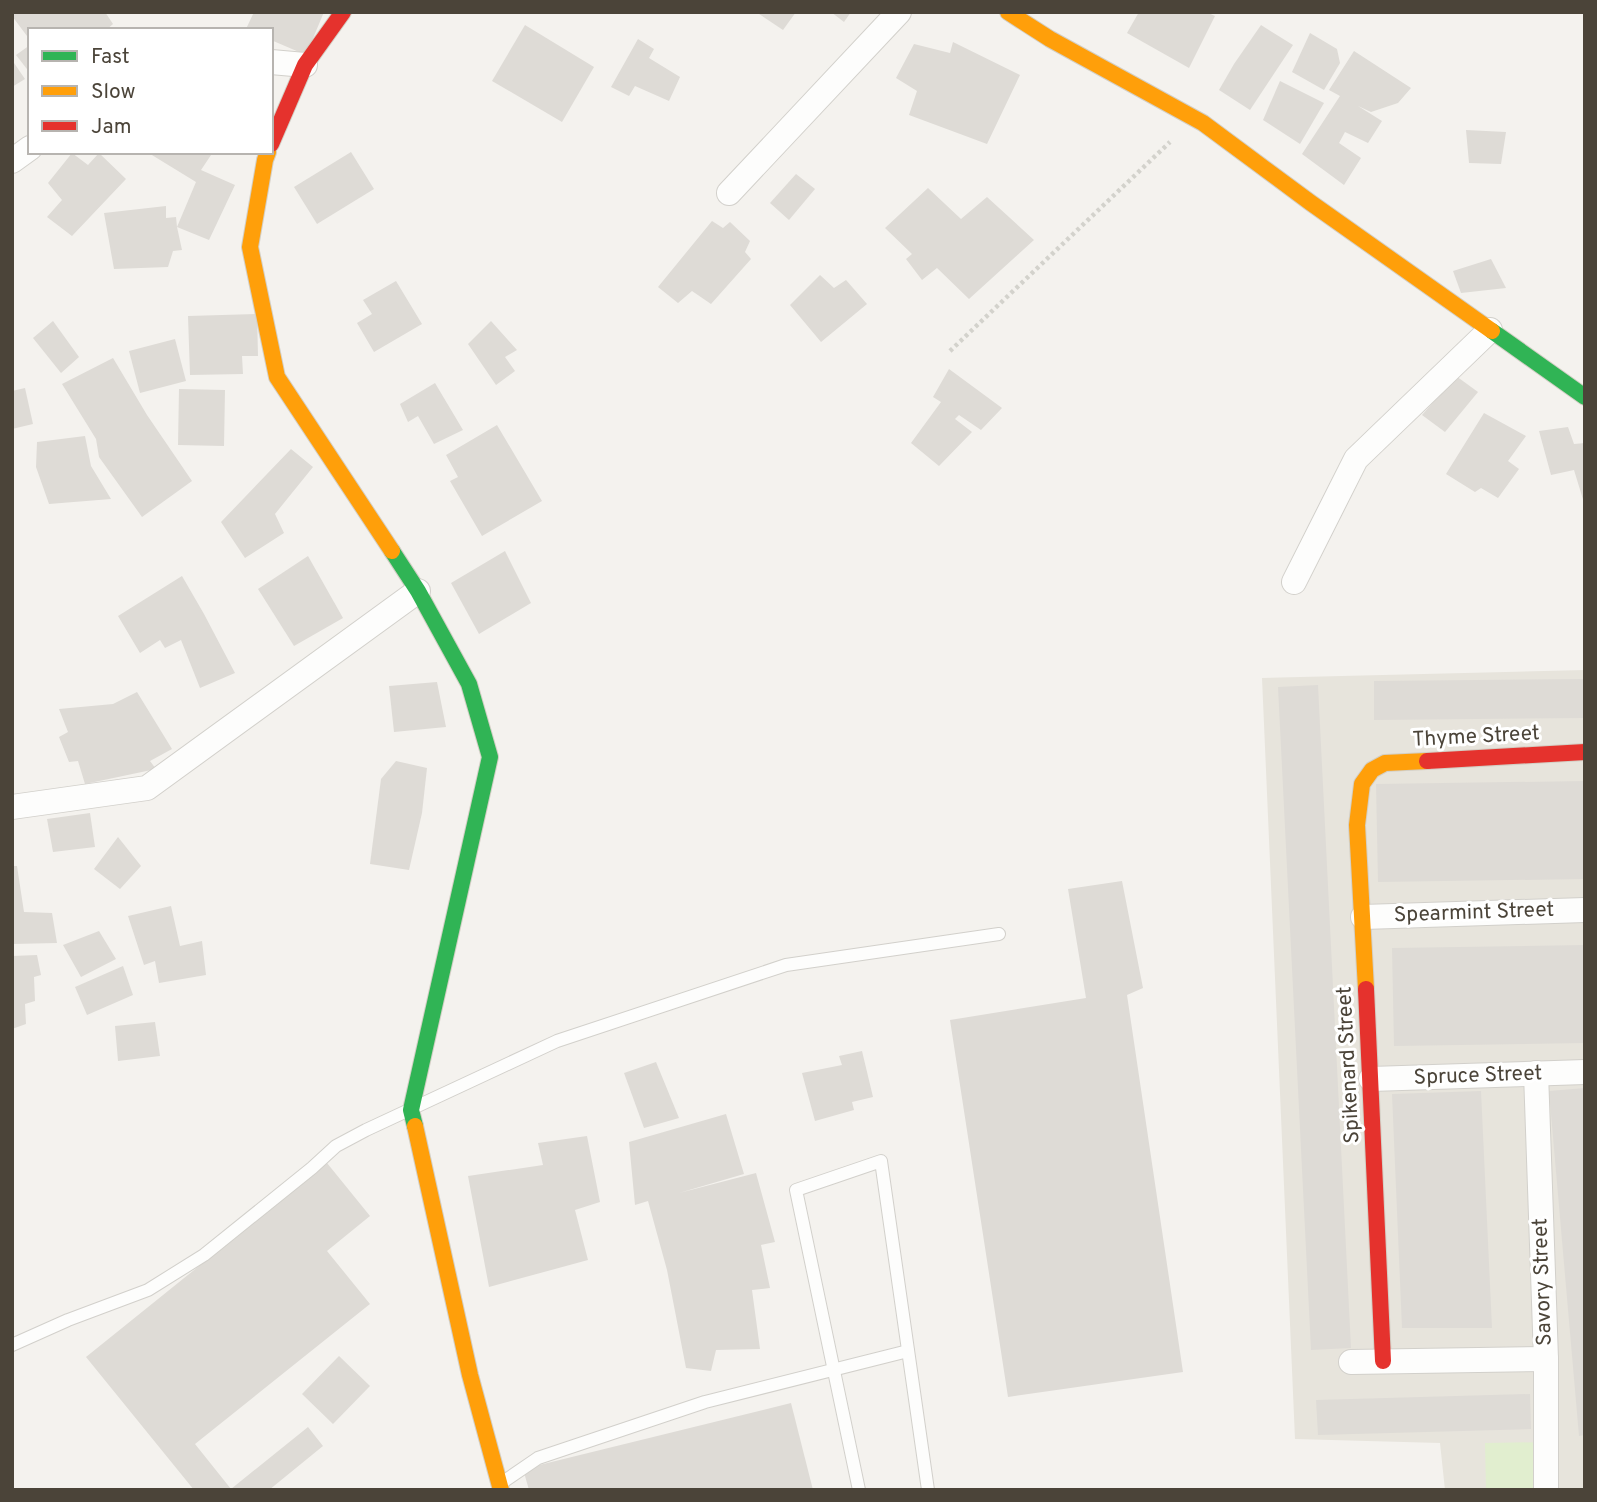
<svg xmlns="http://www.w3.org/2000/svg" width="1597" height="1502" font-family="Overpass,sans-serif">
  <rect width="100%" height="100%" fill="#f4f2ee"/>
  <polygon fill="#e7e4dc" points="1585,670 1585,1490 1445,1490 1440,1443 1295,1439 1262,678"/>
  <polygon fill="#e1eecf" points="1549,1442 1550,1490 1486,1490 1485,1443"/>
  <g fill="#dedbd6">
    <polygon points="14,12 105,12 113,24 106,30 30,30 30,40 12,16"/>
    <polygon points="254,12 324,12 306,55 271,40 271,30 246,29"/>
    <polygon points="756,12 796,12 783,30"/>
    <polygon points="831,12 851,12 844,22"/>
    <polygon points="1139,12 1206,12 1215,16 1189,68 1127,33"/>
    <polygon points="525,25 594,67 562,122 492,81"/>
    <polygon points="1261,25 1293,45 1250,110 1219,90 1234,64"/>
    <polygon points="1310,33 1337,49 1340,63 1324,90 1292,72"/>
    <polygon points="638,39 654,49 649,58 680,77 669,101 635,86 629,96 611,87"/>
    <polygon points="953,42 1020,75 987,144 909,115 917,91 896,78 914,44 950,53"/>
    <polygon points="30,45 30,73 16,55"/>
    <polygon points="1354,51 1411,88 1398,103 1371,112 1358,106 1382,121 1368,143 1345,132 1339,143 1361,158 1344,185 1302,154 1340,96 1329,90"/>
    <polygon points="12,60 25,79 12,87"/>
    <polygon points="1280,81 1324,103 1300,144 1263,120"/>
    <polygon points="1466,130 1506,132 1501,164 1469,163"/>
    <polygon points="147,152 213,152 201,170 235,185 209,240 177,227 182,250 173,251 168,267 114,269 104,213 166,206 166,218 176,217 177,227 196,182"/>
    <polygon points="351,152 374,189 317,224 294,187"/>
    <polygon points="72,153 88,165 99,153 126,179 72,236 47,217 62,200 48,183"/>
    <polygon points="796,174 815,189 789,220 770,203"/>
    <polygon points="928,188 961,219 987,197 1034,240 969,299 937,268 922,280 906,259 912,254 885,228"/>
    <polygon points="712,221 723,228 730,222 750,241 745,252 751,259 711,304 692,291 678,303 658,287"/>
    <polygon points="1491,259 1506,288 1461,293 1453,271"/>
    <polygon points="820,275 834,288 846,280 867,304 821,342 790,305"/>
    <polygon points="396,281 422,324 374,352 357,323 372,314 363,300"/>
    <polygon points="257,314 258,356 242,356 243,374 190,375 188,316"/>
    <polygon points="53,321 79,357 61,373 33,338"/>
    <polygon points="491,321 517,350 505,357 515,371 496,385 468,344"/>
    <polygon points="175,339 186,381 140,393 129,351"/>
    <polygon points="113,358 147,415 192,481 142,517 99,457 96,439 62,384"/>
    <polygon points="949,369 1002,408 981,430 959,415 955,419 972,432 939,466 911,443 941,402 933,397"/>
    <polygon points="1456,376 1478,392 1445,432 1422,415"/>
    <polygon points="435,383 463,430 434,444 418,416 408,422 400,404"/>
    <polygon points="25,388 33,424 12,429 12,391"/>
    <polygon points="179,389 225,390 224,446 178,445"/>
    <polygon points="1484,413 1526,436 1508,461 1519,469 1498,498 1481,488 1475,492 1446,474"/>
    <polygon points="497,425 542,501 482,536 450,481 458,477 446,455"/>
    <polygon points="1568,427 1574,444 1585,443 1585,506 1574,470 1551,475 1539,431"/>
    <polygon points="85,436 91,466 111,499 49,504 36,467 37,442"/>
    <polygon points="291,449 313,467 275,514 284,533 245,558 221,522"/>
    <polygon points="505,551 531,603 479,634 451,583"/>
    <polygon points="308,556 343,618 294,646 258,589"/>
    <polygon points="182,576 204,614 235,673 200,688 181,640 165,648 160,640 140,653 118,616"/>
    <polygon points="1585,679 1585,718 1374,720 1374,681"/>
    <polygon points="437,682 446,727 394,732 389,686"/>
    <polygon points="1318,685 1351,1348 1311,1350 1278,687"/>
    <polygon points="137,692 172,749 150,761 156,769 85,784 78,761 69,762 59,737 68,732 59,709 113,704"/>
    <polygon points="396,761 427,768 422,813 409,870 370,864 381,779"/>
    <polygon points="1585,781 1585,879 1378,882 1376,784"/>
    <polygon points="90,813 95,847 53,852 47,819"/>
    <polygon points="118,837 141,866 120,889 94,869"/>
    <polygon points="12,866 17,866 24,912 52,913 57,943 12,944"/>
    <polygon points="1122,881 1143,988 1127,995 1183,1372 1008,1397 950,1020 1086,998 1068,889"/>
    <polygon points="171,906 180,946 202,941 206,975 159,983 155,961 144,965 128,916"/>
    <polygon points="99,931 116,959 81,977 63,945"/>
    <polygon points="1585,945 1585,1043 1394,1046 1392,948"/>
    <polygon points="37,955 41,975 34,977 35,1001 25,1004 26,1024 12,1029 12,956"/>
    <polygon points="123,966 133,995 87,1015 75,987"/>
    <polygon points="155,1022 160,1056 118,1061 115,1026"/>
    <polygon points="862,1051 873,1097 852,1102 854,1110 815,1121 802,1073 842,1065 839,1056"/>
    <polygon points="656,1062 679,1118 644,1128 624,1073"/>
    <polygon points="1585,1088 1585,1435 1579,1436 1549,1091"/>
    <polygon points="1481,1091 1492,1328 1402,1328 1392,1094"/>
    <polygon points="726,1114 744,1174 679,1193 756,1173 775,1242 761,1245 770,1288 752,1290 760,1349 716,1350 711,1371 686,1368 667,1270 648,1201 635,1205 629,1142"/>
    <polygon points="587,1136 600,1202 575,1210 588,1260 489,1287 468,1176 543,1165 538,1143"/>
    <polygon points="327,1163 370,1216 327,1251 370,1304 195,1444 231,1489 308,1427 323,1446 269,1490 194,1490 86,1357"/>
    <polygon points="339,1356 370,1386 333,1424 302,1394"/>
    <polygon points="1530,1394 1531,1429 1318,1435 1316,1400"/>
    <polygon points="791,1403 813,1490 529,1490 523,1469"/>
  </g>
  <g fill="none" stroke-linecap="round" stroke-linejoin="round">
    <g stroke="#d2d0cb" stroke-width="14">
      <g id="lane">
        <polyline points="12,1345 68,1320 148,1290 204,1255 312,1168 336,1146 366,1130 557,1041 786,965 999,934"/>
        <polyline points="503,1482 538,1458 705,1402 908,1351"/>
        <polyline points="859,1490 796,1190 881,1161 928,1490"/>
      </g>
    </g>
    <g stroke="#d2d0cb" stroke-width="26">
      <g id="street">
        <polyline points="271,62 305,65"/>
        <polyline points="12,161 30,148"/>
        <polyline points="729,193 899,12"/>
        <polyline points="1294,582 1356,459 1490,330"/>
        <polyline points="12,807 147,788 418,591"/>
        <polyline points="1363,917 1585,910"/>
        <polyline points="1536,1073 1546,1359 1546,1490"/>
        <polyline points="1371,1079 1585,1072"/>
        <polyline points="1351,1362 1546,1359"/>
      </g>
    </g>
    <g stroke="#d3cfc5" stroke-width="18">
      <g id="fast">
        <polyline points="1492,331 1585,397"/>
        <polyline points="392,551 418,591 469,684 490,757 411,1110 415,1126"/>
      </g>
    </g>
    <g stroke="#d3cfc5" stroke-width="18">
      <g id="slow">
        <polyline points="1008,12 1050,39 1203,123 1311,203 1492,331"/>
        <polyline points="268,152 265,160 250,247 277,377 392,551"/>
        <polyline points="1366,989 1357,825 1362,784 1372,770 1385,763 1427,761"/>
        <polyline points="415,1126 470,1375 501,1490"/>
      </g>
    </g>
    <g stroke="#d3cfc5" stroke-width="18">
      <g id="jam">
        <polyline points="271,144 305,65 343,12"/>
        <polyline points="1427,761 1585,752"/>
        <polyline points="1366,989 1383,1361"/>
      </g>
    </g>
    <polyline stroke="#d3d2cc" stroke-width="4.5" stroke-dasharray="3.5 3.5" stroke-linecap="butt" points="950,351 1170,142"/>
    <use href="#lane" stroke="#fdfdfc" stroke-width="12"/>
    <use href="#street" stroke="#fdfdfc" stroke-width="24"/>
    <use href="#fast" stroke="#30b455" stroke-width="16"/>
    <use href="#slow" stroke="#ff9f0a" stroke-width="16"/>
    <use href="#jam" stroke="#e5322d" stroke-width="16"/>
  </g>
  <g text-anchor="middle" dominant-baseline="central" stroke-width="6" stroke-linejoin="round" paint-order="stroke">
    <g font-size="21" fill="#4b4439" stroke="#fff">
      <text transform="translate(1476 737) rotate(-3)">Thyme Street</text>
      <text transform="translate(1474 913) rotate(-2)">Spearmint Street</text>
      <text transform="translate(1349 1065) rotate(-93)">Spikenard Street</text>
      <text transform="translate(1478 1076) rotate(-2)">Spruce Street</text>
      <text transform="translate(1543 1282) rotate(-92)">Savory Street</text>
    </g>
  </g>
  <rect width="1597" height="1502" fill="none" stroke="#4b4439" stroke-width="28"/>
  <rect x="28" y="28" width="245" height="126" fill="#ffffff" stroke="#b7b4b0" stroke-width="2"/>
  <rect x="42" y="51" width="35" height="10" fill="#30b455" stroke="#b7b4b0" stroke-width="2"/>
  <text x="91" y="63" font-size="21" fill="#4b4439">Fast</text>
  <rect x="42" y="86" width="35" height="10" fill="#ff9f0a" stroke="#b7b4b0" stroke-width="2"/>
  <text x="91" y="98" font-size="21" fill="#4b4439">Slow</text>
  <rect x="42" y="121" width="35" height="10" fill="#e5322d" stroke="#b7b4b0" stroke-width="2"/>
  <text x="91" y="133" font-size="21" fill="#4b4439">Jam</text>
</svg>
